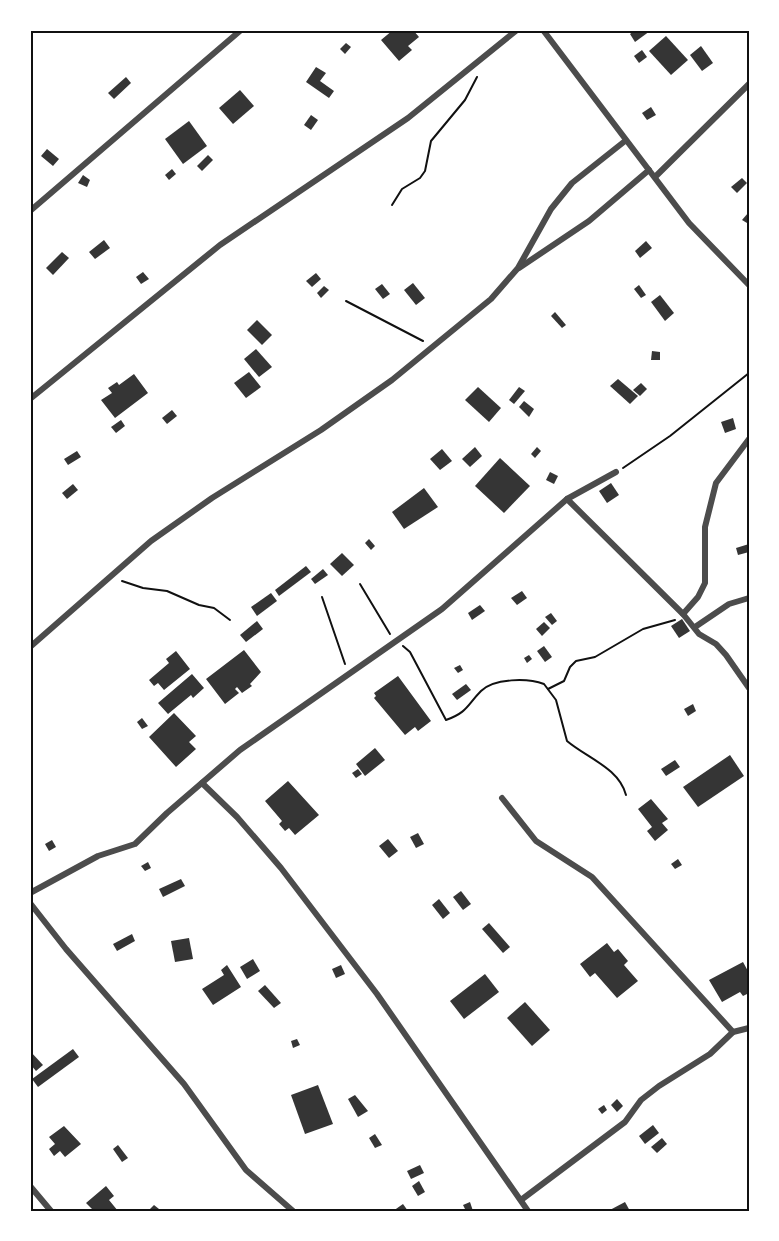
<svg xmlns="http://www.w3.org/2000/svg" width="779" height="1241" font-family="'Work Sans',sans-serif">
  <rect width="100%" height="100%" fill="#fff"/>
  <g fill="#353535">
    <polygon points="393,30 413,30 419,37 408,46 412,50 399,61 381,40"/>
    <polygon points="635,30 649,30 650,31 635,42 630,34"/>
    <polygon points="666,36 688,60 671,75 649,51"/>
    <polygon points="346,43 351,47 345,54 340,49"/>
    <polygon points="701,46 713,63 702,71 690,55"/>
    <polygon points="642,50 647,57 639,63 634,56"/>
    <polygon points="316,67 326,73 320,81 334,91 329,98 306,82"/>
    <polygon points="126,77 131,83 114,99 108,93"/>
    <polygon points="240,90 254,106 233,124 219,108"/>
    <polygon points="651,107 656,115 647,120 642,113"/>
    <polygon points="311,115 318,120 311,130 304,125"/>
    <polygon points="189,121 207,146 183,164 165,139"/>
    <polygon points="47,149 59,159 53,166 41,156"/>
    <polygon points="208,155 213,160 202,171 197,166"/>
    <polygon points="172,169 176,174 169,180 165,175"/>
    <polygon points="83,175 90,180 87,187 78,183"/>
    <polygon points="742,178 747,183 737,193 731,187"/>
    <polygon points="748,213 749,221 747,223 742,220"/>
    <polygon points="104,240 110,248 95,259 89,252"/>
    <polygon points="646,241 652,248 640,258 635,251"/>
    <polygon points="62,252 69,258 53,275 46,268"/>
    <polygon points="143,272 149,279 141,284 136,277"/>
    <polygon points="316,273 321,279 312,287 306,281"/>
    <polygon points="413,283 425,298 416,305 404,290"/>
    <polygon points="382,284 390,294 383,299 375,289"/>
    <polygon points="639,285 646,295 641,298 634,289"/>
    <polygon points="324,286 329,290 321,298 317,293"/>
    <polygon points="660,295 674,313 665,321 651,302"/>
    <polygon points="555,312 566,325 562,328 551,316"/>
    <polygon points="257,320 272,335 262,345 247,330"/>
    <polygon points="256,349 272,367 259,377 244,359"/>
    <polygon points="652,351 660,352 660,360 651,360"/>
    <polygon points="249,372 261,387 246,398 234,383"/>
    <polygon points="134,374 148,393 115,418 101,400 112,393 108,388 117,382 119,385"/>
    <polygon points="618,379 638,396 630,404 610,386"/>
    <polygon points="641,383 647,389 640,396 633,390"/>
    <polygon points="478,387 501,408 489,422 465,400"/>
    <polygon points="519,387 525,391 514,404 509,400"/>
    <polygon points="524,401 534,409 529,417 519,407"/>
    <polygon points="172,410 177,416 167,424 162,418"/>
    <polygon points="733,418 736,429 725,433 721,422"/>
    <polygon points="121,420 125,426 116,433 111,427"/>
    <polygon points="475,447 482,456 470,467 462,459"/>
    <polygon points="537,447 541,451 535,458 531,454"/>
    <polygon points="442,449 452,461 440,470 430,459"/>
    <polygon points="77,451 81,457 68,465 64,459"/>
    <polygon points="500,458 530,486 504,513 475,486"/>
    <polygon points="550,472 558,476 554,484 546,480"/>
    <polygon points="611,483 619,495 607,503 599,491"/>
    <polygon points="73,484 78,490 67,499 62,493"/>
    <polygon points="424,488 438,507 404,529 392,512"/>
    <polygon points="369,539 375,546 371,550 365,543"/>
    <polygon points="749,544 749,552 738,555 736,548"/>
    <polygon points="342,553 354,565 342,576 330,564"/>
    <polygon points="306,566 311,572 279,596 275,590"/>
    <polygon points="323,569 328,575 315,584 311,579"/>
    <polygon points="522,591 527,598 517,605 511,598"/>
    <polygon points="271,593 277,601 257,616 251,607"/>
    <polygon points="480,605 485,611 472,620 468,613"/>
    <polygon points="551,613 557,621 552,625 545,617"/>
    <polygon points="682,619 690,631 679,638 671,626"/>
    <polygon points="257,621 263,629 246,642 240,635"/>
    <polygon points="544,622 550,628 542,636 536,629"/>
    <polygon points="544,646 552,657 545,662 537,651"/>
    <polygon points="244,650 261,672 250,684 252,686 242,693 237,687 235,689 239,693 225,704 206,679"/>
    <polygon points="176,651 190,669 164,690 158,683 154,686 149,680 169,663 166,659"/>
    <polygon points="529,655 532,659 527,663 524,658"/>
    <polygon points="460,665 463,670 458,673 454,668"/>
    <polygon points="192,674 204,688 193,698 191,695 168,714 158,703"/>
    <polygon points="398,676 431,721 418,731 415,727 405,735 374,698 376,696 374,693"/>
    <polygon points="466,684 471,690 457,700 452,694"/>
    <polygon points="693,704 696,711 688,716 684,709"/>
    <polygon points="174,713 196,736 189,742 196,749 176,767 149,737"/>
    <polygon points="142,718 148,726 142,729 137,722"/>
    <polygon points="375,748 385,760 365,776 356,764"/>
    <polygon points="730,755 744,776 698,807 683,787"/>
    <polygon points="675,760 680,767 666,776 661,769"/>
    <polygon points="358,769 362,774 356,778 352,773"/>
    <polygon points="288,781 319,815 295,835 289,828 285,831 279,824 282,821 265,801"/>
    <polygon points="651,799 668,819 662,823 668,830 655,841 647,831 652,827 638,809"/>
    <polygon points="418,833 424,844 416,848 410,837"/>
    <polygon points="388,839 398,851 389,858 379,846"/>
    <polygon points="52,840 56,847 49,851 45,844"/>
    <polygon points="678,859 682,865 675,869 671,864"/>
    <polygon points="148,862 151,868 145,871 141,866"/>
    <polygon points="181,879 185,886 163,897 159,889"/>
    <polygon points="461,891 471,904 463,910 453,897"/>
    <polygon points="439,899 450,913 443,919 432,905"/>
    <polygon points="489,923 510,947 503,953 482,929"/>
    <polygon points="132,934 135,941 117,951 113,944"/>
    <polygon points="189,938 193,959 175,962 171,941"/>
    <polygon points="607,943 614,952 618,949 628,961 624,965 638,981 617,998 595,973 590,977 580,964"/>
    <polygon points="253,959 260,971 247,979 240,967"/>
    <polygon points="743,962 749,973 749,993 743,996 740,992 722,1002 709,980"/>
    <polygon points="227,965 241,987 213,1005 202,989 224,975 221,970"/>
    <polygon points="341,965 345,974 336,978 332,969"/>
    <polygon points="485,974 499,992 464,1019 450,1001"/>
    <polygon points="265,985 281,1003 274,1008 258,991"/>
    <polygon points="525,1002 550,1030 532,1046 507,1018"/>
    <polygon points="297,1039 300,1045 293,1048 291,1041"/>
    <polygon points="73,1049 79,1057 38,1087 32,1079"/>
    <polygon points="30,1051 43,1065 36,1071 30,1064"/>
    <polygon points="318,1085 333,1124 305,1134 291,1095"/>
    <polygon points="355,1095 368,1111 358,1117 348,1099"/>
    <polygon points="617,1099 623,1106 617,1112 611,1105"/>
    <polygon points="604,1105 607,1110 602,1114 598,1109"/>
    <polygon points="653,1125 659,1133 645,1144 639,1136"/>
    <polygon points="64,1126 81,1144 65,1157 60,1151 54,1156 49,1149 55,1144 49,1137"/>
    <polygon points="375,1134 382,1145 375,1148 369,1138"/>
    <polygon points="662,1138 667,1144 657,1153 651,1147"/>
    <polygon points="118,1145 128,1158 122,1162 113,1149"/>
    <polygon points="420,1165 424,1173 411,1179 407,1171"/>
    <polygon points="419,1181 425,1192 418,1196 412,1186"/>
    <polygon points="106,1186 114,1196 109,1200 118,1211 94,1211 86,1203"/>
    <polygon points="470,1202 473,1211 466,1211 463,1205"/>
    <polygon points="625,1202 630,1211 608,1211"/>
    <polygon points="403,1204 408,1211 393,1211"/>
    <polygon points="154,1205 159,1209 148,1211"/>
  </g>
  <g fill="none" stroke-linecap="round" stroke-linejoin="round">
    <g stroke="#111" stroke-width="2">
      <polyline points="392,205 402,189 420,178 425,171 431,141 465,100 477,77"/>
      <polyline points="346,301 423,341"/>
      <polyline points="623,468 670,436 749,373"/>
      <polyline points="122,581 143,588 167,591 199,605 214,608 230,620"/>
      <polyline points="360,584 390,634"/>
      <polyline points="322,597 345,664"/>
      <path d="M403 646 410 652 446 720C468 712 467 705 481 691 494 678 528 678 544 684L556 700 567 741C587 758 619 768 626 795"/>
      <polyline points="548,689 564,681 570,667 576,661 595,657 643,629 675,620"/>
    </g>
    <g stroke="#4c4c4c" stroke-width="6">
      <polyline points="543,30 689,223 749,285"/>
      <polyline points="655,177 749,84"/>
      <polyline points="30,211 241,30"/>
      <polyline points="519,268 589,221 649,170"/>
      <polyline points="30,399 220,245 408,118 517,30"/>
      <polyline points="567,499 683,614 699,634 716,644 726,655 749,688"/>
      <polyline points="683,614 698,597 705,583 705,527 716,483 749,439"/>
      <polyline points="695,627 729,604 749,598"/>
      <polyline points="30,647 151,541 212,498 321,430 392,380 491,299 518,268 551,209 572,183 625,141"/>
      <polyline points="202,783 237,817 281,868 377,994 528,1211"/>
      <polyline points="502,798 536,841 592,877 733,1032"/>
      <polyline points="30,893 98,856 135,844 167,813 240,750 442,609 567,499 616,472"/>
      <polyline points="30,903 66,949 184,1084 246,1170 293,1211"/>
      <polyline points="30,1186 51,1211"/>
      <polyline points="521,1200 625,1122 641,1100 659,1086 710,1054 733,1032 749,1028"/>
    </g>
  </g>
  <rect width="779" height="1241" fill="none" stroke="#ffffff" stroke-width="63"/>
  <rect x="32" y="32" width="716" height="1178" fill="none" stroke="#111" stroke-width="2"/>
</svg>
